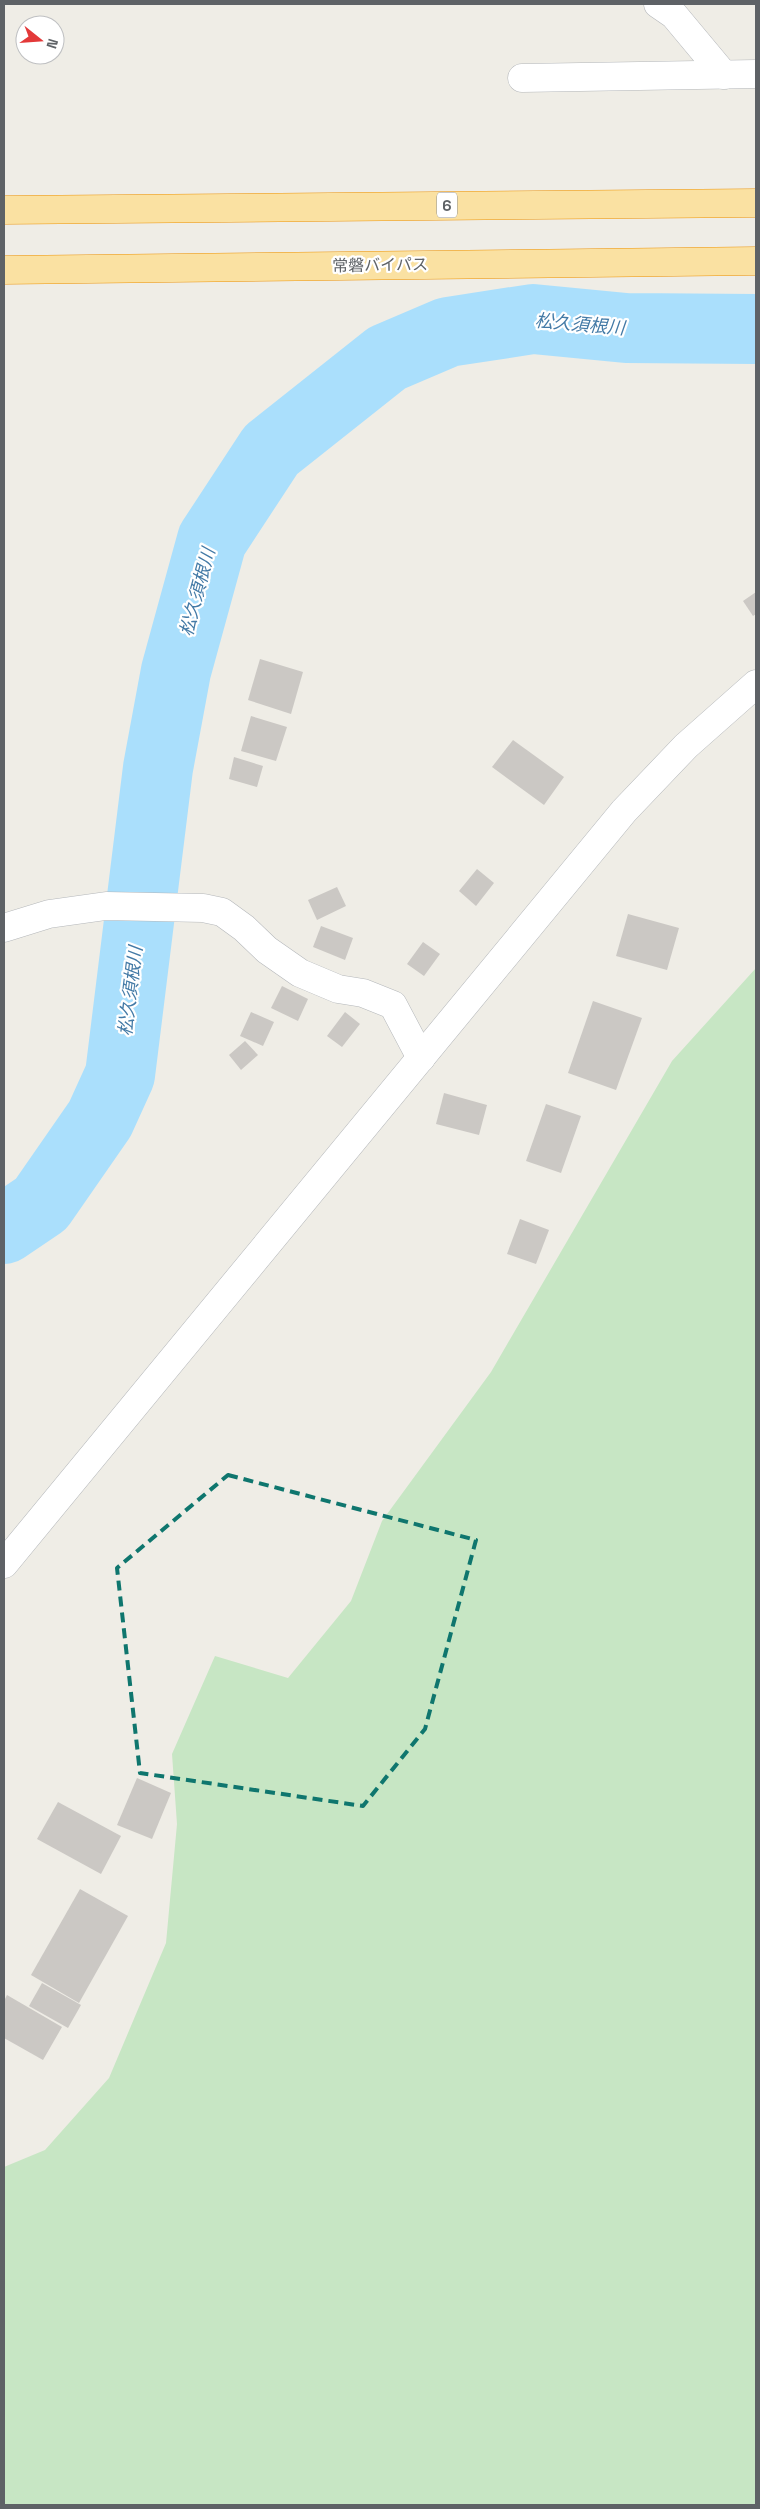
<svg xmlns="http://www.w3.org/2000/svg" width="760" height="2509" font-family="'Space Grotesk','Noto Sans JP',sans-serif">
  <rect width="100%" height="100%" fill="#efede6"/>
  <polygon fill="#c7e6c4" points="756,968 756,2505 4,2505 4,2167 45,2150 109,2078 166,1943 177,1824 172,1754 215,1656 288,1678 351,1601 382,1521 491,1372 672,1061"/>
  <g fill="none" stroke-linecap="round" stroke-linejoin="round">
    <polyline stroke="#aadffc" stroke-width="70" points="4,1229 41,1204 100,1119 120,1075 158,768 176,671 212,540 271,450 387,358 448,332 533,319 626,328 756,329"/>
  </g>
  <g fill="#cbc8c4">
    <polygon points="756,592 756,614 753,616 743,601"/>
    <polygon points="260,659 303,672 291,714 248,700"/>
    <polygon points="251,716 287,727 276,761 241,751"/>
    <polygon points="513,740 564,777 544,805 492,767"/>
    <polygon points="234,757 263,766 257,787 229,779"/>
    <polygon points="477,869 494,883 476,906 459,891"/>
    <polygon points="337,887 346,906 317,920 308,900"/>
    <polygon points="628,914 679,928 667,970 616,956"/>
    <polygon points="321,926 353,938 345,960 313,947"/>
    <polygon points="423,942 440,954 424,976 407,964"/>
    <polygon points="282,986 308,999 298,1021 271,1008"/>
    <polygon points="593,1001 642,1018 616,1090 568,1073"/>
    <polygon points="251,1012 274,1022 263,1046 240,1036"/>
    <polygon points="345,1012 360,1024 342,1047 327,1036"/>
    <polygon points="245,1041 258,1055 241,1070 229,1055"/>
    <polygon points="444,1093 487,1105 479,1135 436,1124"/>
    <polygon points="546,1104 581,1116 561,1173 526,1161"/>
    <polygon points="520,1219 549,1230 536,1264 507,1254"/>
    <polygon points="137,1778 171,1793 152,1839 117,1825"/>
    <polygon points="58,1802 121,1836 101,1874 37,1839"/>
    <polygon points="80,1889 128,1916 79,2003 31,1975"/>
    <polygon points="42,1983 81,2005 68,2028 29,2006"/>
    <polygon points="7,1995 62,2027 43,2060 4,2038 4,2001"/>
  </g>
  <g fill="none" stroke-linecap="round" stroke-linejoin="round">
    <g stroke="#b4b7ba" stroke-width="29">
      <g id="minor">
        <polyline points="658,4 674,15 724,75"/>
        <polyline points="522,78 756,74"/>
        <polyline points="4,928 49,914 106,906 203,908 222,912 244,928 267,950 300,973 338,989 363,993 393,1005 421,1058"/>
        <polyline points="4,1564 624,811 686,746 756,684"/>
      </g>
    </g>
    <g stroke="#ed9409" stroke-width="29">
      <g id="trunk">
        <polyline points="4,210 756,203"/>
        <polyline points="4,270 756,261"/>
      </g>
    </g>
    <use href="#minor" stroke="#fff" stroke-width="28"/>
    <use href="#trunk" stroke="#fae1a2" stroke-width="28"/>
  </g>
  <path fill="none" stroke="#0f766e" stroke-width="4" stroke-dasharray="10 6" stroke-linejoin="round" d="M228 1475 476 1540 425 1729 363 1806 140 1773 117 1568Z"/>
  <g text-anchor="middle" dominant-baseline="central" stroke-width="4.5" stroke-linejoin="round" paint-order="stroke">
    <rect fill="#fff" stroke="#8e9194" stroke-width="1" x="437" y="192.5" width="20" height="25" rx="4"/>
    <g font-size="15" font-weight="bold" fill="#5e6266">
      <text x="447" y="205">6</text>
    </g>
    <g font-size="16" fill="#5e6266" stroke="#fff">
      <text transform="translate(380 265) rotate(-1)">常磐バイパス</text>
    </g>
    <g font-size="18" font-style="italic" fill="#437aa6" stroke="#fff">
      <text transform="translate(580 324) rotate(5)">松久須根川</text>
      <text transform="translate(197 592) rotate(-75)">松久須根川</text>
      <text transform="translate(130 991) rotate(-83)">松久須根川</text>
    </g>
  </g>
  <rect width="760" height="2509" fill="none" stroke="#5e6266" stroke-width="10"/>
  <g transform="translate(40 40) rotate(107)"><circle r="24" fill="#ffffff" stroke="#bfc0c2"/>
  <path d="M0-4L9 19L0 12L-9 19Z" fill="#e33939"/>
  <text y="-8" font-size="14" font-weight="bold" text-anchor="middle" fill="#5e6266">N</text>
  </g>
</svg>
